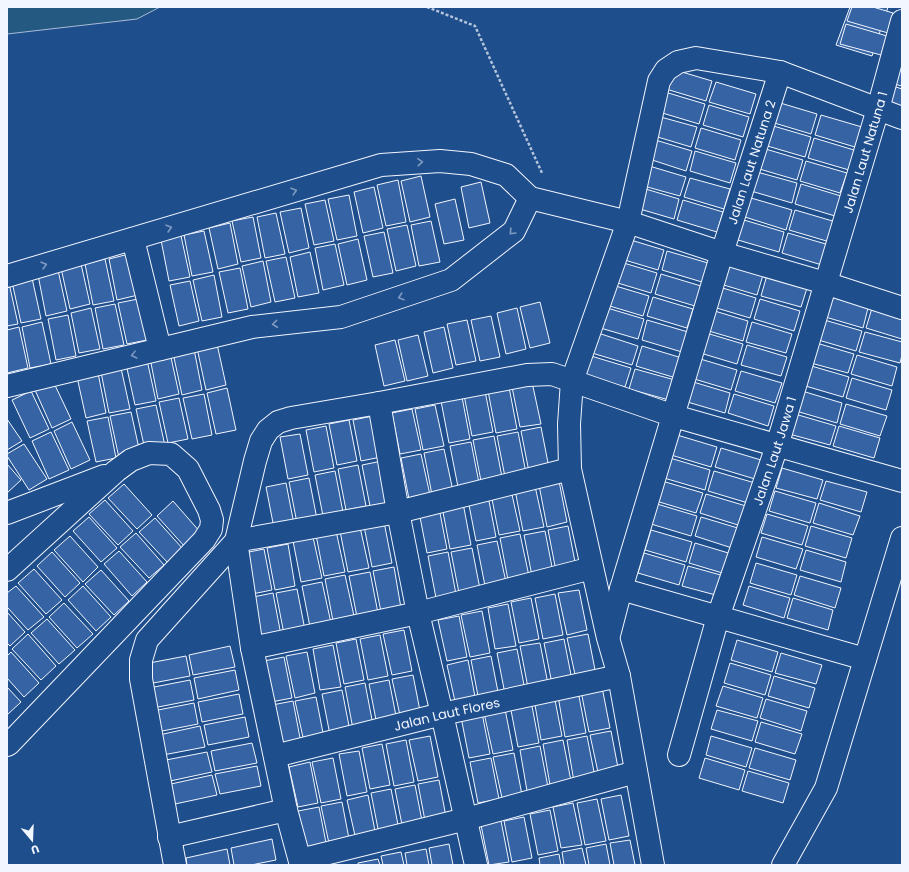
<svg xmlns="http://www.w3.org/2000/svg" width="909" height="872" font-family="Poppins,sans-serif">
  <rect width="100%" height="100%" fill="#1f4e8c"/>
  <polygon fill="#245a82" stroke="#a8bbd7" points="7,7 160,7 137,19 7,34"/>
  <g fill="#3563a3" stroke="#f2f6ff">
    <polygon points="850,7 888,7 872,56 836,45"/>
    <polygon points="852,7 873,7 893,13 888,33 847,21"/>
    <polygon points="846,24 887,36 881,55 840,44"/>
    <polygon points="900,64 902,64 902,86 894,84"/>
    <polygon points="672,69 712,81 706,101 666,89"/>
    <polygon points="716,82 756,94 750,114 709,102"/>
    <polygon points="893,86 902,89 902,111 887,106"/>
    <polygon points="665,92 705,104 699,124 659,112"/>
    <polygon points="777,102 817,114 811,134 771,122"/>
    <polygon points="709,105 749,117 743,137 703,125"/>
    <polygon points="821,115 862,127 855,147 815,135"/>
    <polygon points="657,116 697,127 691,147 651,135"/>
    <polygon points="770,125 811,137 805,157 764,145"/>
    <polygon points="701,128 741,140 735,160 695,148"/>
    <polygon points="814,138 854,150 849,170 808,158"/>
    <polygon points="652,139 692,151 686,171 646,158"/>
    <polygon points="762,148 803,160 797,180 756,168"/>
    <polygon points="695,151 736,163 730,183 690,171"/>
    <polygon points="806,161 847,173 840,193 800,181"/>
    <polygon points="646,165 686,177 680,196 640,185"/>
    <polygon points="757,172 797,183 792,203 751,191"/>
    <polygon points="421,176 430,217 410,222 401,181"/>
    <polygon points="690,178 730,189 724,209 684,197"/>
    <polygon points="398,180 406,222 386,226 377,185"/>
    <polygon points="481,182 490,223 469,228 461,187"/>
    <polygon points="801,184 841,196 835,216 795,204"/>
    <polygon points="374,187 383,228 363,233 354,192"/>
    <polygon points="639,187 679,199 674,219 633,207"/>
    <polygon points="349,195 357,236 337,240 328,199"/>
    <polygon points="751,198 792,210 786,230 745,217"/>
    <polygon points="455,199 464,240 444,244 435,204"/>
    <polygon points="325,200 334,241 314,245 305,204"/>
    <polygon points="683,200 723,212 717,232 677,220"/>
    <polygon points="301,208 309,248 289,253 280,212"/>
    <polygon points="795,210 836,222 830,242 789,230"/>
    <polygon points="276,213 285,254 265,258 257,217"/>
    <polygon points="253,217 261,258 241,262 232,221"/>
    <polygon points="744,220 784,232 779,252 738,240"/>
    <polygon points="431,221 440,262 419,266 411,225"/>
    <polygon points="230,223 238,264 218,269 209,228"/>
    <polygon points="407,225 416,266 396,271 387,229"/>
    <polygon points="204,231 213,272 192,276 184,235"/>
    <polygon points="384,232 393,273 373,277 364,236"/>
    <polygon points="788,233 829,245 822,265 782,253"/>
    <polygon points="181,236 190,277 169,281 161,240"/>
    <polygon points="624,238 664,250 658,270 618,258"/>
    <polygon points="358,239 367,280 347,285 338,244"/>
    <polygon points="335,244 344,285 323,290 315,248"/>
    <polygon points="667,251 708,263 702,282 662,270"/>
    <polygon points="310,252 319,293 298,297 290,257"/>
    <polygon points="129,254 138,295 117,300 109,259"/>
    <polygon points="286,257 295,298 275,302 266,261"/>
    <polygon points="105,259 114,301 93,305 85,264"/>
    <polygon points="263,261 271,302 251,307 242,266"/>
    <polygon points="617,261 657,273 651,293 611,281"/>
    <polygon points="723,263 763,275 757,295 717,283"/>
    <polygon points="81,264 90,304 70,309 61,268"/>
    <polygon points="240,268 248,309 228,313 219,272"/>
    <polygon points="58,270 67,311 46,316 38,275"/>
    <polygon points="661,274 701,286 695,306 655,294"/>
    <polygon points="214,275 222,317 202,321 193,280"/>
    <polygon points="767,275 807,288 801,307 761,296"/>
    <polygon points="32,278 41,319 21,323 12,282"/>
    <polygon points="190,281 199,321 179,326 170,285"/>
    <polygon points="7,283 9,283 18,324 7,326"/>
    <polygon points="609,284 649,296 643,316 603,304"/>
    <polygon points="716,286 756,298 750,318 710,306"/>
    <polygon points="828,296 868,308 863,328 822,316"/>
    <polygon points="653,297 693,309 687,328 647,316"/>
    <polygon points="138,299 147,340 127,344 118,303"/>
    <polygon points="760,299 800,311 794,331 754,319"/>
    <polygon points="540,302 550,343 530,348 520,307"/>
    <polygon points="115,304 124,345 103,349 95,308"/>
    <polygon points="604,307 644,319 638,339 597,327"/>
    <polygon points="91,308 100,349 79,353 71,313"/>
    <polygon points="517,308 526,349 506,354 497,313"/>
    <polygon points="872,308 902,317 902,339 866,328"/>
    <polygon points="708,309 748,321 743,341 702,329"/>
    <polygon points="68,315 76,356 56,360 48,319"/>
    <polygon points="491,316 500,357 480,361 471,320"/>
    <polygon points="821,319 862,331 856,351 815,339"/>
    <polygon points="467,320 476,361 456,365 447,324"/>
    <polygon points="647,320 688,332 682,352 642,340"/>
    <polygon points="42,322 51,364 30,368 22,327"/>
    <polygon points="752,322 792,334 786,353 746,342"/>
    <polygon points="19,327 28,368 7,373 7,330"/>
    <polygon points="444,327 453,368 433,373 424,332"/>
    <polygon points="703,332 743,344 737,364 697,352"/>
    <polygon points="865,332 902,342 902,355 900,363 859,352"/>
    <polygon points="598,333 638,346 632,365 592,353"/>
    <polygon points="418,335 428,376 407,381 398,340"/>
    <polygon points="395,340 405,381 384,386 375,345"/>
    <polygon points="813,342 854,354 848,373 807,362"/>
    <polygon points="217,344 226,385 206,390 197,348"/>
    <polygon points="747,345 787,357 781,376 741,365"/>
    <polygon points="642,346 682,358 676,378 636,366"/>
    <polygon points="194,349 202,390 182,395 173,353"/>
    <polygon points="170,353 179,394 158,399 150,358"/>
    <polygon points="857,355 897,367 892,386 851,374"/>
    <polygon points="591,356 631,368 625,387 585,376"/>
    <polygon points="697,358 737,370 731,390 691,378"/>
    <polygon points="147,360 156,401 135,405 126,364"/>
    <polygon points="808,365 849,377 843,397 802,385"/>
    <polygon points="121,368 130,409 109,413 101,372"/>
    <polygon points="635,369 675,380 669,400 629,389"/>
    <polygon points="741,371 782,383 775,403 735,391"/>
    <polygon points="98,373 106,413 86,418 77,377"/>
    <polygon points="852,378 892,390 886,410 846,398"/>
    <polygon points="53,381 71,419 52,428 35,390"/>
    <polygon points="690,381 730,393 725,413 684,401"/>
    <polygon points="532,382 541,424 520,427 512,387"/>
    <polygon points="509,387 517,429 496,433 488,391"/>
    <polygon points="227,388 236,430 216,434 207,393"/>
    <polygon points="31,391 49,429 30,438 12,400"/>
    <polygon points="485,391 493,432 472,436 464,395"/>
    <polygon points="802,391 842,403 837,423 796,411"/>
    <polygon points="204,394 212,435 192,439 183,398"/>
    <polygon points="734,394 774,406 768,426 728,413"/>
    <polygon points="462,397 470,439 449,443 441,401"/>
    <polygon points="179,398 188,439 168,443 159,402"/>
    <polygon points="846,404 887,416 880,436 840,424"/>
    <polygon points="156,405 165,446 145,450 136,409"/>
    <polygon points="435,405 444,446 423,450 415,409"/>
    <polygon points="412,409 421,450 400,454 392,413"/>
    <polygon points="131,412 140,453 119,458 110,416"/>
    <polygon points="795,414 836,426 830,445 789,434"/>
    <polygon points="373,416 381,457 361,461 353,420"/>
    <polygon points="108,417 116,458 96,462 87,421"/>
    <polygon points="7,419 22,441 7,450"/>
    <polygon points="349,420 357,461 337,465 329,424"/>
    <polygon points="72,422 90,460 71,469 54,431"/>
    <polygon points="326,426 334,468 314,472 306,430"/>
    <polygon points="839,426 880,438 874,458 833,446"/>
    <polygon points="541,427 549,468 529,472 521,431"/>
    <polygon points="51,432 69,470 49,479 32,441"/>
    <polygon points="518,432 526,473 505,477 497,436"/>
    <polygon points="300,434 308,475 288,479 280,437"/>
    <polygon points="677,435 717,447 711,467 671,455"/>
    <polygon points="494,436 502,477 481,481 473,440"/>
    <polygon points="471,442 479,483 458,487 450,446"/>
    <polygon points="24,444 47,479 29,490 7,456 7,454"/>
    <polygon points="721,448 761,460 755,479 715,467"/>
    <polygon points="444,449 453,491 432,495 424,453"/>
    <polygon points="421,454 430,495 409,499 401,458"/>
    <polygon points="670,458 710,470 705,490 664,478"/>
    <polygon points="382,461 390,502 370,506 362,465"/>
    <polygon points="7,464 21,480 7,493"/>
    <polygon points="358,465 366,506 346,510 338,469"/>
    <polygon points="782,468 823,480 817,499 776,488"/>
    <polygon points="335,471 343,512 323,516 315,475"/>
    <polygon points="714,471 755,483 748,503 708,491"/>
    <polygon points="309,478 317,519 297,523 289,482"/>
    <polygon points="559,481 567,522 547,527 539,485"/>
    <polygon points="662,481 703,493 696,513 656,501"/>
    <polygon points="826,481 867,492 861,512 820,500"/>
    <polygon points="286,483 294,524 274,528 266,487"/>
    <polygon points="124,484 152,515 137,529 108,498"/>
    <polygon points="535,486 544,527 523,531 515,490"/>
    <polygon points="511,490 520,531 499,535 491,494"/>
    <polygon points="775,491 816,503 810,523 769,511"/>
    <polygon points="706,494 746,506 741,526 700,513"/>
    <polygon points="488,496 496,537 476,541 468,500"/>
    <polygon points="105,500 133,531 118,545 89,514"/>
    <polygon points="173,501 201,533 185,547 157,516"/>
    <polygon points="463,503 471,545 450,549 442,507"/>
    <polygon points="819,503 860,516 853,535 813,523"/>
    <polygon points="657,504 697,516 691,536 651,524"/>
    <polygon points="439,508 447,549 427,553 419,512"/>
    <polygon points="767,514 808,526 802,545 761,533"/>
    <polygon points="89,517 117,548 101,562 73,531"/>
    <polygon points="701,517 741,529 735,549 695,536"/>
    <polygon points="155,518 183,549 168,563 139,532"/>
    <polygon points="384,522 392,563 372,567 364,526"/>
    <polygon points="568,526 576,567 556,571 548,530"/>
    <polygon points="811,526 852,538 846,558 805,546"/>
    <polygon points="360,527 369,568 348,572 340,531"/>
    <polygon points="651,530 692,542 686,562 645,550"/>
    <polygon points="336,531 345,572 324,576 316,535"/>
    <polygon points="545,531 553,572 532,576 524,535"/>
    <polygon points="136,533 164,565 149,578 120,547"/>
    <polygon points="520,534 529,576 508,580 500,538"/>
    <polygon points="70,536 98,567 83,582 54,550"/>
    <polygon points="313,537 322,578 301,582 293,541"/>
    <polygon points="762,537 803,549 796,569 756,557"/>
    <polygon points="497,541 506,582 485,586 477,545"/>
    <polygon points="695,543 735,555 729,575 689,563"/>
    <polygon points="288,544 295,586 275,590 267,548"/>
    <polygon points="472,548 480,589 459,593 451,552"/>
    <polygon points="264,549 272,590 252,594 244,553"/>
    <polygon points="806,550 846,562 841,582 800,570"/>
    <polygon points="119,551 147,582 132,596 104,564"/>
    <polygon points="52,552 80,583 65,597 37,566"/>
    <polygon points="448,552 456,594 436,598 428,556"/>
    <polygon points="644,553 685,565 679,585 638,573"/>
    <polygon points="756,563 797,575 791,595 750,583"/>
    <polygon points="688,566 728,577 723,597 682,586"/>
    <polygon points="394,567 401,608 381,612 373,571"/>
    <polygon points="34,569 62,600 46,614 18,583"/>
    <polygon points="101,570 129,601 114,615 85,584"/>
    <polygon points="370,572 378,613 357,617 349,576"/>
    <polygon points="345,575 354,616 333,621 325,579"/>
    <polygon points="800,576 841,588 835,608 794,595"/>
    <polygon points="322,582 331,623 310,627 302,586"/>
    <polygon points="16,586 44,617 28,630 7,607 7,593"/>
    <polygon points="83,586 111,617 96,631 68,600"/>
    <polygon points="749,586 790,598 784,618 743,605"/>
    <polygon points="297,589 305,630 284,634 276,593"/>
    <polygon points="579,590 587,630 567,635 558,593"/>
    <polygon points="273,593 281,635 261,639 253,597"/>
    <polygon points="555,594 563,635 543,639 535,598"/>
    <polygon points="531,598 539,639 519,643 511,602"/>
    <polygon points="793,598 833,610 828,630 787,618"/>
    <polygon points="64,603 93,634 77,648 49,617"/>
    <polygon points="508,604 516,646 495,649 488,608"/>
    <polygon points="482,611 490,653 470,657 461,615"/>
    <polygon points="7,612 25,632 10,646 7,643"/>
    <polygon points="459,616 467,657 447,661 438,620"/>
    <polygon points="47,619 75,650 59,664 31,633"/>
    <polygon points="404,630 412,671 392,675 383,634"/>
    <polygon points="28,634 56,666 41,680 12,649"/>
    <polygon points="588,634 596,675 576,679 567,638"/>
    <polygon points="380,635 388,676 368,680 360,639"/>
    <polygon points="356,639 364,680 344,684 336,643"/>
    <polygon points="564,639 572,680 552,684 544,643"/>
    <polygon points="737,640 778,652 772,672 731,660"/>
    <polygon points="540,643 548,684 528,688 520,646"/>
    <polygon points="333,645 341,687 320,690 313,649"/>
    <polygon points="230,646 235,667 193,675 189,655"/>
    <polygon points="517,649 525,690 505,694 497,653"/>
    <polygon points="11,652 39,683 24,697 7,678 7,656"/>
    <polygon points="307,652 315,693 295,698 286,656"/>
    <polygon points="781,653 822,665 816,684 775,673"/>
    <polygon points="186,656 190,676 148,684 144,664"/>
    <polygon points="491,656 499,697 479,701 471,660"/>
    <polygon points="284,657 292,698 271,702 264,661"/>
    <polygon points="468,660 476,702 456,706 447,665"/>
    <polygon points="730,663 771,675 765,695 724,683"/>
    <polygon points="235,670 239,690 198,699 194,678"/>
    <polygon points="413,675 421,716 401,720 392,679"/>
    <polygon points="774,676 815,688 809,708 768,696"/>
    <polygon points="190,680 194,700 153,708 149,688"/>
    <polygon points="389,680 397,721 377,725 369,684"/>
    <polygon points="365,683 373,725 353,729 345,687"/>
    <polygon points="723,686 763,698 757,718 716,706"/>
    <polygon points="7,687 21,702 7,715"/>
    <polygon points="602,687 610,728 589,732 581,691"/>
    <polygon points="342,690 350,731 330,735 322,694"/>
    <polygon points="578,691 586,733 565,737 558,696"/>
    <polygon points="239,694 243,714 202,722 198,702"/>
    <polygon points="554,695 562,736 541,740 534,699"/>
    <polygon points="316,697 324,738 304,742 295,701"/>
    <polygon points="766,699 807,711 801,731 760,718"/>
    <polygon points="293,701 301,743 280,747 272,705"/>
    <polygon points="531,701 539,743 518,747 510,705"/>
    <polygon points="194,703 198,724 157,732 153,711"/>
    <polygon points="505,709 513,750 493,754 484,713"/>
    <polygon points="717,710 758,721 752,741 711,729"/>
    <polygon points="482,713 490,754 469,758 461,717"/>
    <polygon points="245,717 249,737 208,745 204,725"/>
    <polygon points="761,722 802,734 795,754 755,742"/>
    <polygon points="200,726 205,747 163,755 159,735"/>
    <polygon points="611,731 619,773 599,777 590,735"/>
    <polygon points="430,736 438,777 418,781 409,740"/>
    <polygon points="587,736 595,777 574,782 567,740"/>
    <polygon points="711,736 752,748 746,767 706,755"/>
    <polygon points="406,740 414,782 394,786 386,744"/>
    <polygon points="563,740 571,781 550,785 543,744"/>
    <polygon points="252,743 257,763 215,771 211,751"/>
    <polygon points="382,744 390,785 370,789 362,748"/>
    <polygon points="540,746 548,787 527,791 520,750"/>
    <polygon points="755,748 796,760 790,780 749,768"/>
    <polygon points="359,751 367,792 347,796 339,754"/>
    <polygon points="207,752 212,772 170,781 166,760"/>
    <polygon points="514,753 522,795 502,798 493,757"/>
    <polygon points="333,758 341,799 321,803 312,762"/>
    <polygon points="491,758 499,799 478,803 470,762"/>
    <polygon points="705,758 745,770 739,790 699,778"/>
    <polygon points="310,762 318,803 298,807 289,767"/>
    <polygon points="257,766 261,786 220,794 215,774"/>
    <polygon points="748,771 789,783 783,803 742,791"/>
    <polygon points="212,775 217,795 175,804 171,784"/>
    <polygon points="439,780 447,822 426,826 418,784"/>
    <polygon points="415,785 423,826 403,830 395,789"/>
    <polygon points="391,789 399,830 379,834 371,793"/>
    <polygon points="368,795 376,836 356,840 347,800"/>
    <polygon points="621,795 629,836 609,840 601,799"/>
    <polygon points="597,799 606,841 585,845 577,803"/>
    <polygon points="342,802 350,844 330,848 321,806"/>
    <polygon points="573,803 582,845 561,848 553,807"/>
    <polygon points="319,807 327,848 307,852 298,811"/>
    <polygon points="550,810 558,851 538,855 530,814"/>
    <polygon points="524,817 532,858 512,862 504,821"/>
    <polygon points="501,821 509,862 489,865 481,825"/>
    <polygon points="272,839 276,860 251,865 234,865 231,848"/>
    <polygon points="630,840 635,865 614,865 610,843"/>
    <polygon points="449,844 453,865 432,865 429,848"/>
    <polygon points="606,844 610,865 589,865 586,848"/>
    <polygon points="582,848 586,865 564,865 562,852"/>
    <polygon points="227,849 230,865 187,865 186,858"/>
    <polygon points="426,849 429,865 407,865 405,853"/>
    <polygon points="401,852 404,865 383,865 381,856"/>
    <polygon points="559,854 561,865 540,865 539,858"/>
    <polygon points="378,859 380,865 358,865 358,863"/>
  </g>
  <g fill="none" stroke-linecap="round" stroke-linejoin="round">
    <g stroke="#f2f6ff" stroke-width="24">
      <g id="minor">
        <polyline points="133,239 160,349"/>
        <polyline points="7,276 381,165 440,161 471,164 506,175 530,198 628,222 722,253 825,283 902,308"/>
        <polyline points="7,386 252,327 341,317 451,280 514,231 530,198"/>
        <polyline points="379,403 398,512 418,613 442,714 476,865"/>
        <polyline points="7,513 104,476"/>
        <polyline points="7,570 116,471 131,460 149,453 171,454 188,469 209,510 212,520 211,529 204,540 9,744 7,745"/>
        <polyline points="621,589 865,659"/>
        <path id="s1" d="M609 635 621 589 722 253 780 72"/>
        <polyline points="252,648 418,613 592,568"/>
        <path id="s2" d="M679 755 718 617 777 446 878 109 902 21"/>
        <path id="s3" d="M275 756 442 714 619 676"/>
        <polyline points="169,837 286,810"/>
        <polyline points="300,860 466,819 636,772"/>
        <polyline points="175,865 141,679 141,660 147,640 236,541 398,512 570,469"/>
        <polyline points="301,865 286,810 252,648 236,541 255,461 261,441 268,430 278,422 291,418 379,403 527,375 552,374 674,416 902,481"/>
        <polyline points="653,865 619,676 608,638 570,469 569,424 572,381 628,222 659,81 666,70 678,62 696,58 780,72 902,118"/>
        <polyline points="783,865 826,788 902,538"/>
      </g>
    </g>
    <polyline stroke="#b3c4dc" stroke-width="2.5" stroke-dasharray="3 2" stroke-linecap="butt" points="427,7 475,26 542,173"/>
    <use href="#minor" stroke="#1f4e8c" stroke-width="22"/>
  </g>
  <defs><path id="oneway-chevron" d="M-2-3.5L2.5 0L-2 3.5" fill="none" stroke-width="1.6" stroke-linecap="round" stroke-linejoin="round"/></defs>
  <g stroke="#7e9ac0">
    <use href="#oneway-chevron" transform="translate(420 162) rotate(-4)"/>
    <use href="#oneway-chevron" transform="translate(294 191) rotate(-16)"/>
    <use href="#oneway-chevron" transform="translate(169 228) rotate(-16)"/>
    <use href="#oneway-chevron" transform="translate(512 232) rotate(134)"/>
    <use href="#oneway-chevron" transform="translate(44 265) rotate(-16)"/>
    <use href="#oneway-chevron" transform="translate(401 297) rotate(162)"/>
    <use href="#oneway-chevron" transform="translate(275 324) rotate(174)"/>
    <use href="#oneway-chevron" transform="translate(134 355) rotate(166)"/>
  </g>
  <g text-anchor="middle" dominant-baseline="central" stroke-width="3" stroke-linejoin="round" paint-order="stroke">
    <g font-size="13" fill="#f2f6ff" stroke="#1f4e8c">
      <text stroke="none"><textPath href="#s2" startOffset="631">Jalan Laut Natuna 1</textPath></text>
      <text stroke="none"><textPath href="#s1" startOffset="494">Jalan Laut Natuna 2</textPath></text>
      <text stroke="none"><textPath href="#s2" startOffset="319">Jalan Laut Jawa 1</textPath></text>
      <text stroke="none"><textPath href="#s3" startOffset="177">Jalan Laut Flores</textPath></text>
    </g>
  </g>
  <rect width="909" height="872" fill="none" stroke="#f2f6ff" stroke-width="16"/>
  <g transform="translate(32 840) rotate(161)" stroke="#1f4e8c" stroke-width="3" paint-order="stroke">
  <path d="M0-3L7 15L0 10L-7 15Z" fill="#f2f6ff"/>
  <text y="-6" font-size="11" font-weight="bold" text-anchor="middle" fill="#f2f6ff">U</text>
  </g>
</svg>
